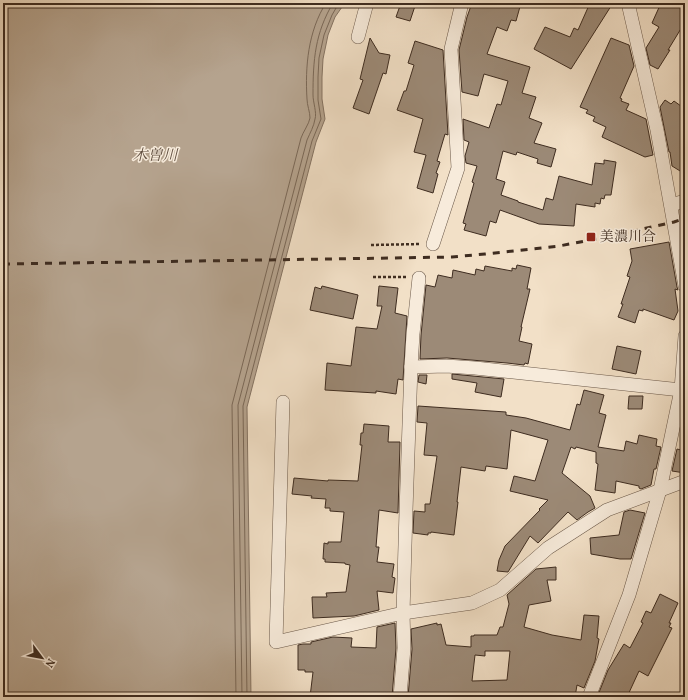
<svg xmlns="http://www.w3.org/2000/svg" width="688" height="700" font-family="Vollkorn,'Noto Serif JP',serif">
  <rect width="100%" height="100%" fill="#f2e0c7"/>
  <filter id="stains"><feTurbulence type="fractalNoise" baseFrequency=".005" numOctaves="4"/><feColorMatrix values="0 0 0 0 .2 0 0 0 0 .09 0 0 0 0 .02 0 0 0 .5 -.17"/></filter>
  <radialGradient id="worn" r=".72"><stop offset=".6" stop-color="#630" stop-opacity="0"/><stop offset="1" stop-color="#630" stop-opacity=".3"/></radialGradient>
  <polygon fill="#b5a38e" stroke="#857362" points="3,3 343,3 342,7 335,17 328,35 323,59 322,77 322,99 325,119 316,142 247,407 251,697 3,697"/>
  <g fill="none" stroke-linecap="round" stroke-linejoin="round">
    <g stroke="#7a6857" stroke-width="1">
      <path d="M236 697 232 405 301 138C303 132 309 124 310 118 310 112 307 105 307 99 305 67 308 31 326 3"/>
      <path d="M242 697 238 405 307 140C310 133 314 126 315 119 317 113 313 102 313 95 313 60 315 33 333 3"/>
      <polyline points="247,697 243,406 312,141 321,119 318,100 318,77 319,58 324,35 332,15 339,3"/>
    </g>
  </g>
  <g fill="#9c8a77" stroke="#3e2c20" fill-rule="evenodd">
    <polygon points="401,3 416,3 410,21 396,17"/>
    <polygon points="472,3 521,3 516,21 511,20 507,31 497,27 487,54 530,67 522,93 536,97 529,118 542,123 534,143 556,149 551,167 537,163 538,159 517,152 516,155 503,151 496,179 505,182 501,195 518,201 518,202 543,210 546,198 553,200 559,176 592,185 595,163 604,164 604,160 616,162 611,195 605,195 604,199 601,198 600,204 595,203 595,207 576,204 574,226 539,224 500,210 496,223 490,221 486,236 464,230 466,224 463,223 474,183 472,182 477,166 466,163 465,156 469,142 464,140 463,119 489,128 497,104 501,105 508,81 484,74 478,96 462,92 459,50 467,17"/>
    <polygon points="590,3 613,3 571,69 534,49 545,27 570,37 574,28 578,30"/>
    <polygon points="661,3 685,3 685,22 668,50 670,50 658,69 650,65 646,48 659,27 652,23"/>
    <polygon points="370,38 379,53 390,55 386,74 383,73 369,114 353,108 363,80 360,79"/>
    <polygon points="611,38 629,45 634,66 620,98 622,99 621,101 629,104 626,110 646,119 653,155 645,157 602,137 606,127 593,121 595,117 586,113 588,110 580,107"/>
    <polygon points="415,41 443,50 448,135 445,134 437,161 440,162 436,173 438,174 433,193 417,188 426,155 414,152 423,119 397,110 404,91 406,91 414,65 408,63"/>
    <polygon points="665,100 671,104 674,101 685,109 685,174 672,166 670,152 669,152 660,107"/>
    <polygon points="669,242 677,287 678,290 675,289 678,311 674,320 643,309 643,311 639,310 635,323 618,317 623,304 621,304 630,277 627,276 632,261 630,249"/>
    <polygon points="517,265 531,268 527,289 530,289 521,327 522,327 519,341 532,344 528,364 525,363 524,365 507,363 447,358 420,359 421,335 426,285 435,287 438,275 452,278 453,270 475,275 476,269 484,271 485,266 512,271 512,268 516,269"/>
    <polygon points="322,286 358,295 353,319 310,310 315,287 321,289"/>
    <polygon points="379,286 398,288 395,313 407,316 403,380 398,379 396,394 376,391 376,393 325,390 327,363 351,366 356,327 377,329 382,306 377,306"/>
    <polygon points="617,346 641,351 636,374 612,369"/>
    <polygon points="452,374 504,379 501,397 475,392 477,383 452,379"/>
    <polygon points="419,375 427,375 426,384 418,382"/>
    <polygon points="584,390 604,395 599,413 606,415 598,447 624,451 626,441 637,444 639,435 657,439 656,446 661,447 656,469 654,469 651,485 641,489 639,488 639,486 616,481 615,493 595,490 598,464 596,463 596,452 576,447 575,449 571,447 562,473 590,496 595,508 588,512 577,520 568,512 538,543 530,536 508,572 497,571 499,560 505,546 540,510 539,509 548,500 510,491 514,476 535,481 548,440 511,430 507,469 486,466 485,471 461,467 457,502 458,502 454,535 431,532 431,533 428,533 428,535 413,533 414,511 425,512 425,504 430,504 437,456 424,455 427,423 417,422 418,406 506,412 506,415 526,418 570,430 577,404 580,405"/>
    <polygon points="629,396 643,396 642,409 628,409"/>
    <polygon points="364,424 389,426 388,442 400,442 398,513 379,510 376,547 379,547 377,562 394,564 392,577 395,578 393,593 377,591 379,610 354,616 313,618 312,597 327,597 326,593 346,592 350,565 345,564 345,563 325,562 325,559 323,559 324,543 328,544 328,542 341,542 344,512 330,511 330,508 325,508 326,499 311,498 312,496 292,494 294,478 328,481 328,480 358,481 362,445 360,445 361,433 363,433"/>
    <polygon points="677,449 685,451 685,473 672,471"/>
    <polygon points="630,510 645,513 631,559 620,559 591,554 590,538 619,535 624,512"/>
    <path d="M556 567V580H547L551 601 529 605 524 627 552 635 581 640 584 615 599 616 597 638 599 639 595 661 584 688 577 685 575 697H493V696L468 697V695L445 697H408L412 649 411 629 437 623V625L441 624 446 645 471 647V636H474V635H497L500 627H503L509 604 507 595 536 569ZM485 651H510L507 680 472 681 475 655 485 656Z"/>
    <polygon points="660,594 678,603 669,623 671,623 669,627 672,628 648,676 639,671 627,697 603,697 598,695 608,670 624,644 630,648 643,623 641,622 646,611 651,613"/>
    <polygon points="395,623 396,648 392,697 310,697 313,672 305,672 305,670 298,670 298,645 303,644 311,644 311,642 333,637 352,638 351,647 376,648 377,627"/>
  </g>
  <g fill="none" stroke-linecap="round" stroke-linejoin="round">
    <g stroke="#6b594a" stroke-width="14">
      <g id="minor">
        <polyline points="628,3 657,130 685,286"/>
        <polyline points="358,37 367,3"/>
        <polyline points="671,205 685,201"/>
        <polyline points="433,244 458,168 451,49 462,3"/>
        <polyline points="411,367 446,366 475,368 681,390"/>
        <polyline points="283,402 276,642 403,613 472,603 500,590 548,548 607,510 685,481"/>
        <polyline points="400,697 404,648 403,613 406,511 411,367 413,334 419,278"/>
        <polyline points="589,697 629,595 660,490 681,390 685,336"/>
      </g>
    </g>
    <g stroke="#3e2c20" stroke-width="2.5" stroke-dasharray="3 2" stroke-linecap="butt">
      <polyline points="371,245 421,244"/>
      <polyline points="373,277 406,277"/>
    </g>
    <use href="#minor" stroke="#f7ebdb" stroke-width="13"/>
    <polyline stroke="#3e2c20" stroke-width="3" stroke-dasharray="7 7" stroke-linecap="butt" points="3,264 392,258 452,257 485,254 559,246 607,237 674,222 685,218"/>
  </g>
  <rect fill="#8f2418" stroke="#f7ebdb" stroke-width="1.5" x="586" y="232" width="10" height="10" rx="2"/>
  <g text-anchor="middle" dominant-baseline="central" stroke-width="3" stroke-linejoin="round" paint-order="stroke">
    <g font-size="14" fill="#3e2c20" stroke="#f7ebdb" text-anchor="start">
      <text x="600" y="237">美濃川合</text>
    </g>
    <g font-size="15" font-style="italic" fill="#625041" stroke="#f7ebdb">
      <text x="155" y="156">木曽川</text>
    </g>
  </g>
  <rect width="688" height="700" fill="none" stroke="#f2e0c7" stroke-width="16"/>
  <rect x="4" y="4" width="680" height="692" fill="none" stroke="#3e2c20" stroke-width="2"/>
  <rect x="8" y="8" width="672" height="684" fill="none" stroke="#3e2c20"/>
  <g transform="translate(42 658) rotate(122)" stroke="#f7ebdb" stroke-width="3" paint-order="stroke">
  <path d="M0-3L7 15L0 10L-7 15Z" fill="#3e2c20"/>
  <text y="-6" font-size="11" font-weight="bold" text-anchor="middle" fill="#3e2c20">N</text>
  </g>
  <rect width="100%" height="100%" filter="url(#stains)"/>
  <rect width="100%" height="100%" fill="url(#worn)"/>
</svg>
